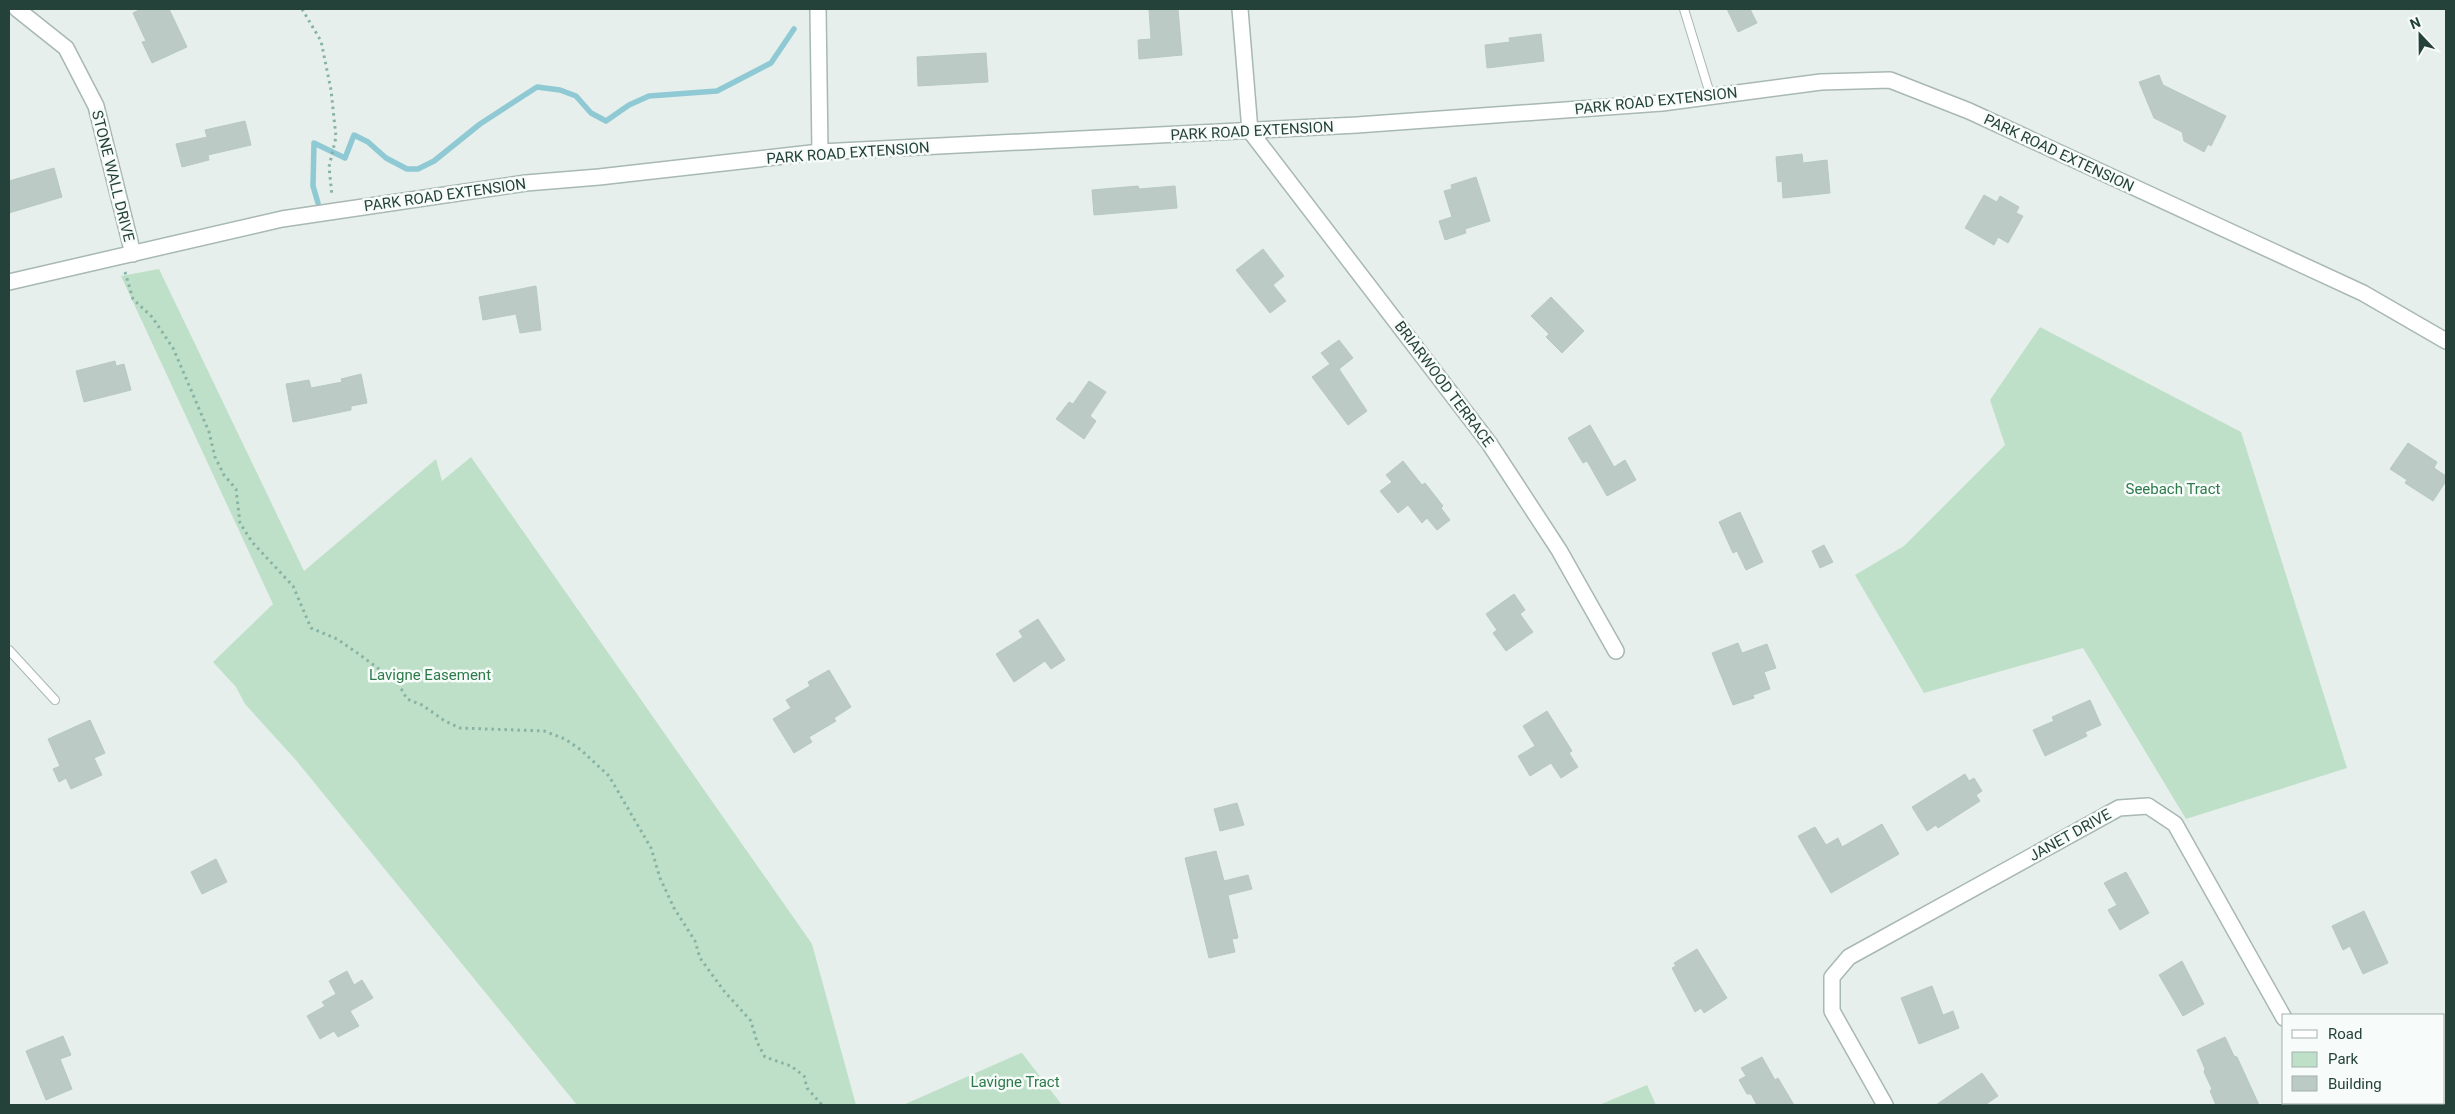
<svg xmlns="http://www.w3.org/2000/svg" width="2455" height="1114" font-family="Roboto,sans-serif">
  <rect width="100%" height="100%" fill="#e6efeb"/>
  <g fill="#bfe0c8">
    <polygon points="159,269 304,571 436,459 442,481 471,457 812,944 856,1105 577,1105 295,759 245,704 236,687 213,662 273,604 121,276"/>
    <polygon points="2040,327 2241,432 2347,768 2186,819 2083,648 1924,693 1855,575 1904,546 2005,445 1990,400"/>
    <polygon points="1022,1053 1062,1105 903,1105 1021,1053"/>
    <polygon points="1647,1085 1656,1105 1599,1105"/>
  </g>
  <g fill="none" stroke-linecap="round" stroke-linejoin="round">
    <polyline stroke="#8ec9d4" stroke-width="5.5" points="318,203 313,186 314,143 345,158 354,135 368,142 386,158 407,169 418,169 434,161 480,124 537,87 560,90 576,96 591,113 606,121 629,105 649,96 717,91 771,63 794,29"/>
  </g>
  <g fill="#bbcac4" stroke="#b8c9c2">
    <polygon points="141,9 169,9 187,47 152,63 142,42 146,41 133,13"/>
    <polygon points="1149,9 1178,9 1182,55 1139,59 1138,40 1151,39"/>
    <polygon points="1727,9 1750,9 1757,23 1738,32"/>
    <polygon points="1541,34 1544,61 1487,68 1485,45 1510,42 1509,38"/>
    <polygon points="986,53 988,82 918,86 917,57"/>
    <polygon points="2159,75 2163,85 2226,116 2211,146 2208,144 2204,152 2184,141 2182,132 2154,118 2139,82"/>
    <polygon points="245,121 251,145 208,155 209,160 182,167 176,144 207,137 205,130"/>
    <polygon points="1802,154 1803,163 1827,160 1830,193 1783,198 1782,181 1778,182 1776,157"/>
    <polygon points="54,168 62,197 9,213 9,181"/>
    <polygon points="1476,177 1490,221 1465,229 1466,233 1445,240 1439,221 1452,217 1444,191 1452,189 1451,185"/>
    <polygon points="1138,186 1139,189 1175,186 1177,208 1094,215 1092,190"/>
    <polygon points="1984,195 1997,202 2000,196 2019,207 2016,213 2023,216 2008,243 1998,237 1994,245 1965,228"/>
    <polygon points="1263,249 1284,276 1273,285 1286,301 1270,313 1236,270"/>
    <polygon points="536,286 541,330 520,333 516,314 483,320 479,297"/>
    <polygon points="1551,297 1584,331 1562,353 1546,337 1549,334 1531,316"/>
    <polygon points="1339,340 1353,358 1339,369 1367,411 1348,425 1312,377 1330,364 1321,353"/>
    <polygon points="115,361 116,366 124,364 131,390 84,402 76,371"/>
    <polygon points="361,374 367,403 351,406 351,410 293,422 286,384 309,380 311,388 342,382 341,379"/>
    <polygon points="1089,381 1106,392 1090,416 1096,421 1084,439 1056,419 1069,402 1073,404"/>
    <polygon points="1590,425 1614,467 1625,460 1636,480 1607,496 1587,461 1583,463 1568,438"/>
    <polygon points="2408,443 2437,462 2434,468 2446,476 2446,481 2433,501 2405,483 2407,480 2390,469"/>
    <polygon points="1403,461 1422,485 1425,483 1443,506 1441,508 1450,520 1437,530 1427,518 1422,523 1408,505 1398,513 1380,491 1392,482 1386,475"/>
    <polygon points="1740,512 1763,562 1746,570 1737,551 1733,553 1719,522"/>
    <polygon points="1824,545 1833,562 1820,568 1812,551"/>
    <polygon points="1514,594 1525,610 1520,614 1533,632 1506,651 1493,633 1497,630 1486,614"/>
    <polygon points="1038,619 1065,660 1051,669 1045,661 1014,682 996,654 1023,637 1019,631"/>
    <polygon points="1738,643 1742,653 1767,644 1776,668 1764,672 1770,689 1753,695 1754,698 1733,705 1712,653"/>
    <polygon points="829,670 851,707 834,718 836,721 809,737 812,742 794,753 773,719 791,708 786,700 810,686 808,682"/>
    <polygon points="2090,700 2101,725 2085,732 2087,736 2045,756 2033,730 2054,721 2052,717"/>
    <polygon points="1547,711 1572,751 1569,753 1578,767 1561,778 1551,763 1530,776 1518,756 1535,746 1523,726"/>
    <polygon points="90,720 105,753 94,758 102,775 71,789 66,778 59,782 53,769 60,766 48,739"/>
    <polygon points="1965,774 1969,781 1974,778 1982,791 1976,795 1980,801 1938,828 1936,825 1927,831 1912,807"/>
    <polygon points="1237,803 1244,825 1220,831 1214,809"/>
    <polygon points="1882,824 1899,854 1831,893 1798,836 1815,827 1826,845 1838,838 1842,847"/>
    <polygon points="1216,851 1224,881 1248,875 1252,889 1228,895 1238,938 1232,939 1235,952 1209,958 1185,858"/>
    <polygon points="216,859 227,882 202,894 191,872"/>
    <polygon points="2126,872 2149,913 2120,930 2108,910 2117,905 2104,883"/>
    <polygon points="2364,911 2388,963 2363,974 2350,946 2343,950 2332,926"/>
    <polygon points="1697,949 1727,998 1704,1013 1701,1008 1695,1012 1672,968 1676,966 1674,963"/>
    <polygon points="2182,961 2204,1004 2183,1016 2159,975"/>
    <polygon points="347,971 354,985 362,980 373,998 350,1011 359,1026 338,1037 334,1031 320,1039 307,1016 325,1006 322,1002 336,994 329,981"/>
    <polygon points="1932,986 1943,1015 1953,1011 1959,1028 1919,1044 1901,998"/>
    <polygon points="63,1036 71,1055 60,1059 72,1089 46,1100 26,1051"/>
    <polygon points="2225,1037 2234,1056 2237,1057 2259,1105 2216,1105 2210,1091 2212,1089 2204,1072 2205,1069 2197,1050"/>
    <polygon points="1762,1057 1775,1080 1778,1078 1794,1105 1757,1105 1751,1094 1747,1094 1739,1080 1746,1076 1741,1068"/>
    <polygon points="1982,1073 1998,1096 1985,1105 1936,1105"/>
  </g>
  <g fill="none" stroke-linecap="round" stroke-linejoin="round">
    <g stroke="#a8b8b2" stroke-width="10">
      <g id="service">
        <polyline points="1684,9 1711,97"/>
        <polyline points="9,650 55,700"/>
      </g>
    </g>
    <g stroke="#a8b8b2" stroke-width="18">
      <g id="minor">
        <polyline points="17,9 66,48 96,106 133,254"/>
        <polyline points="818,9 820,152"/>
        <polyline points="1240,9 1250,131 1489,443 1559,550 1616,651"/>
        <polyline points="2332,1103 2333,1105"/>
        <polyline points="1885,1105 1832,1011 1832,977 1849,957 2119,808 2148,806 2175,824 2284,1018"/>
      </g>
    </g>
    <g stroke="#a8b8b2" stroke-width="18">
      <polyline id="tertiary" points="9,282 282,219 526,183 599,177 820,152 1357,125 1662,103 1821,82 1890,80 1969,111 2363,293 2446,341"/>
    </g>
    <g stroke="#86b3a5" stroke-width="3" stroke-dasharray="2.5 4" stroke-linecap="butt">
      <polyline points="302,9 321,41 331,90 336,137 329,167 332,196"/>
      <polyline points="125,272 133,299 152,317 173,348 209,432 215,457 224,475 236,489 240,523 252,542 293,586 311,628 337,639 356,652 398,683 407,699 422,705 445,721 460,728 544,731 565,739 581,750 609,776 651,848 660,878 674,908 695,941 700,958 724,991 751,1021 757,1042 765,1057 791,1066 804,1076 807,1088 822,1105"/>
    </g>
    <use href="#service" stroke="#fff" stroke-width="8"/>
    <use href="#minor" stroke="#fff" stroke-width="15"/>
    <use href="#tertiary" stroke="#fff" stroke-width="15"/>
  </g>
  <g text-anchor="middle" dominant-baseline="central" stroke-width="5" stroke-linejoin="round" paint-order="stroke">
    <g font-size="15" fill="#24423a" stroke="#f7fbf9">
      <text transform="translate(1656 101) rotate(-6)">PARK ROAD EXTENSION</text>
      <text transform="translate(1252 131) rotate(-3)">PARK ROAD EXTENSION</text>
      <text transform="translate(848 153) rotate(-4)">PARK ROAD EXTENSION</text>
      <text transform="translate(2059 153) rotate(25)">PARK ROAD EXTENSION</text>
      <text transform="translate(113 176) rotate(76)">STONE WALL DRIVE</text>
      <text transform="translate(445 195) rotate(-8)">PARK ROAD EXTENSION</text>
      <text transform="translate(1444 384) rotate(53)">BRIARWOOD TERRACE</text>
      <text transform="translate(2070 835) rotate(-29)">JANET DRIVE</text>
    </g>
    <g font-size="15" fill="#2d7a4b" stroke="#f7fbf9">
      <text x="2173" y="489">Seebach Tract</text>
      <text x="430" y="675">Lavigne Easement</text>
      <text x="1015" y="1082">Lavigne Tract</text>
    </g>
  </g>
  <rect width="2455" height="1114" fill="none" stroke="#24423a" stroke-width="20"/>
  <rect x="2282" y="1014" width="162" height="90" fill="#f7fbf9" stroke="#a3b1ad"/>
  <rect x="2292" y="1030" width="25" height="8" fill="#ffffff" stroke="#a3b1ad"/>
  <text x="2328" y="1039" font-size="15" fill="#24423a">Road</text>
  <rect x="2292" y="1052" width="25" height="15" fill="#bfe0c8" stroke="#a3b1ad"/>
  <text x="2328" y="1064" font-size="15" fill="#24423a">Park</text>
  <rect x="2292" y="1076" width="25" height="15" fill="#bbcac4" stroke="#a3b1ad"/>
  <text x="2328" y="1089" font-size="15" fill="#24423a">Building</text>
  <g transform="translate(2420 35) rotate(338)" stroke="#f7fbf9" stroke-width="4" paint-order="stroke">
  <path d="M0-4L9 19L0 12L-9 19Z" fill="#24423a"/>
  <text y="-8" font-size="14" font-weight="bold" text-anchor="middle" fill="#24423a">N</text>
  </g>
</svg>
